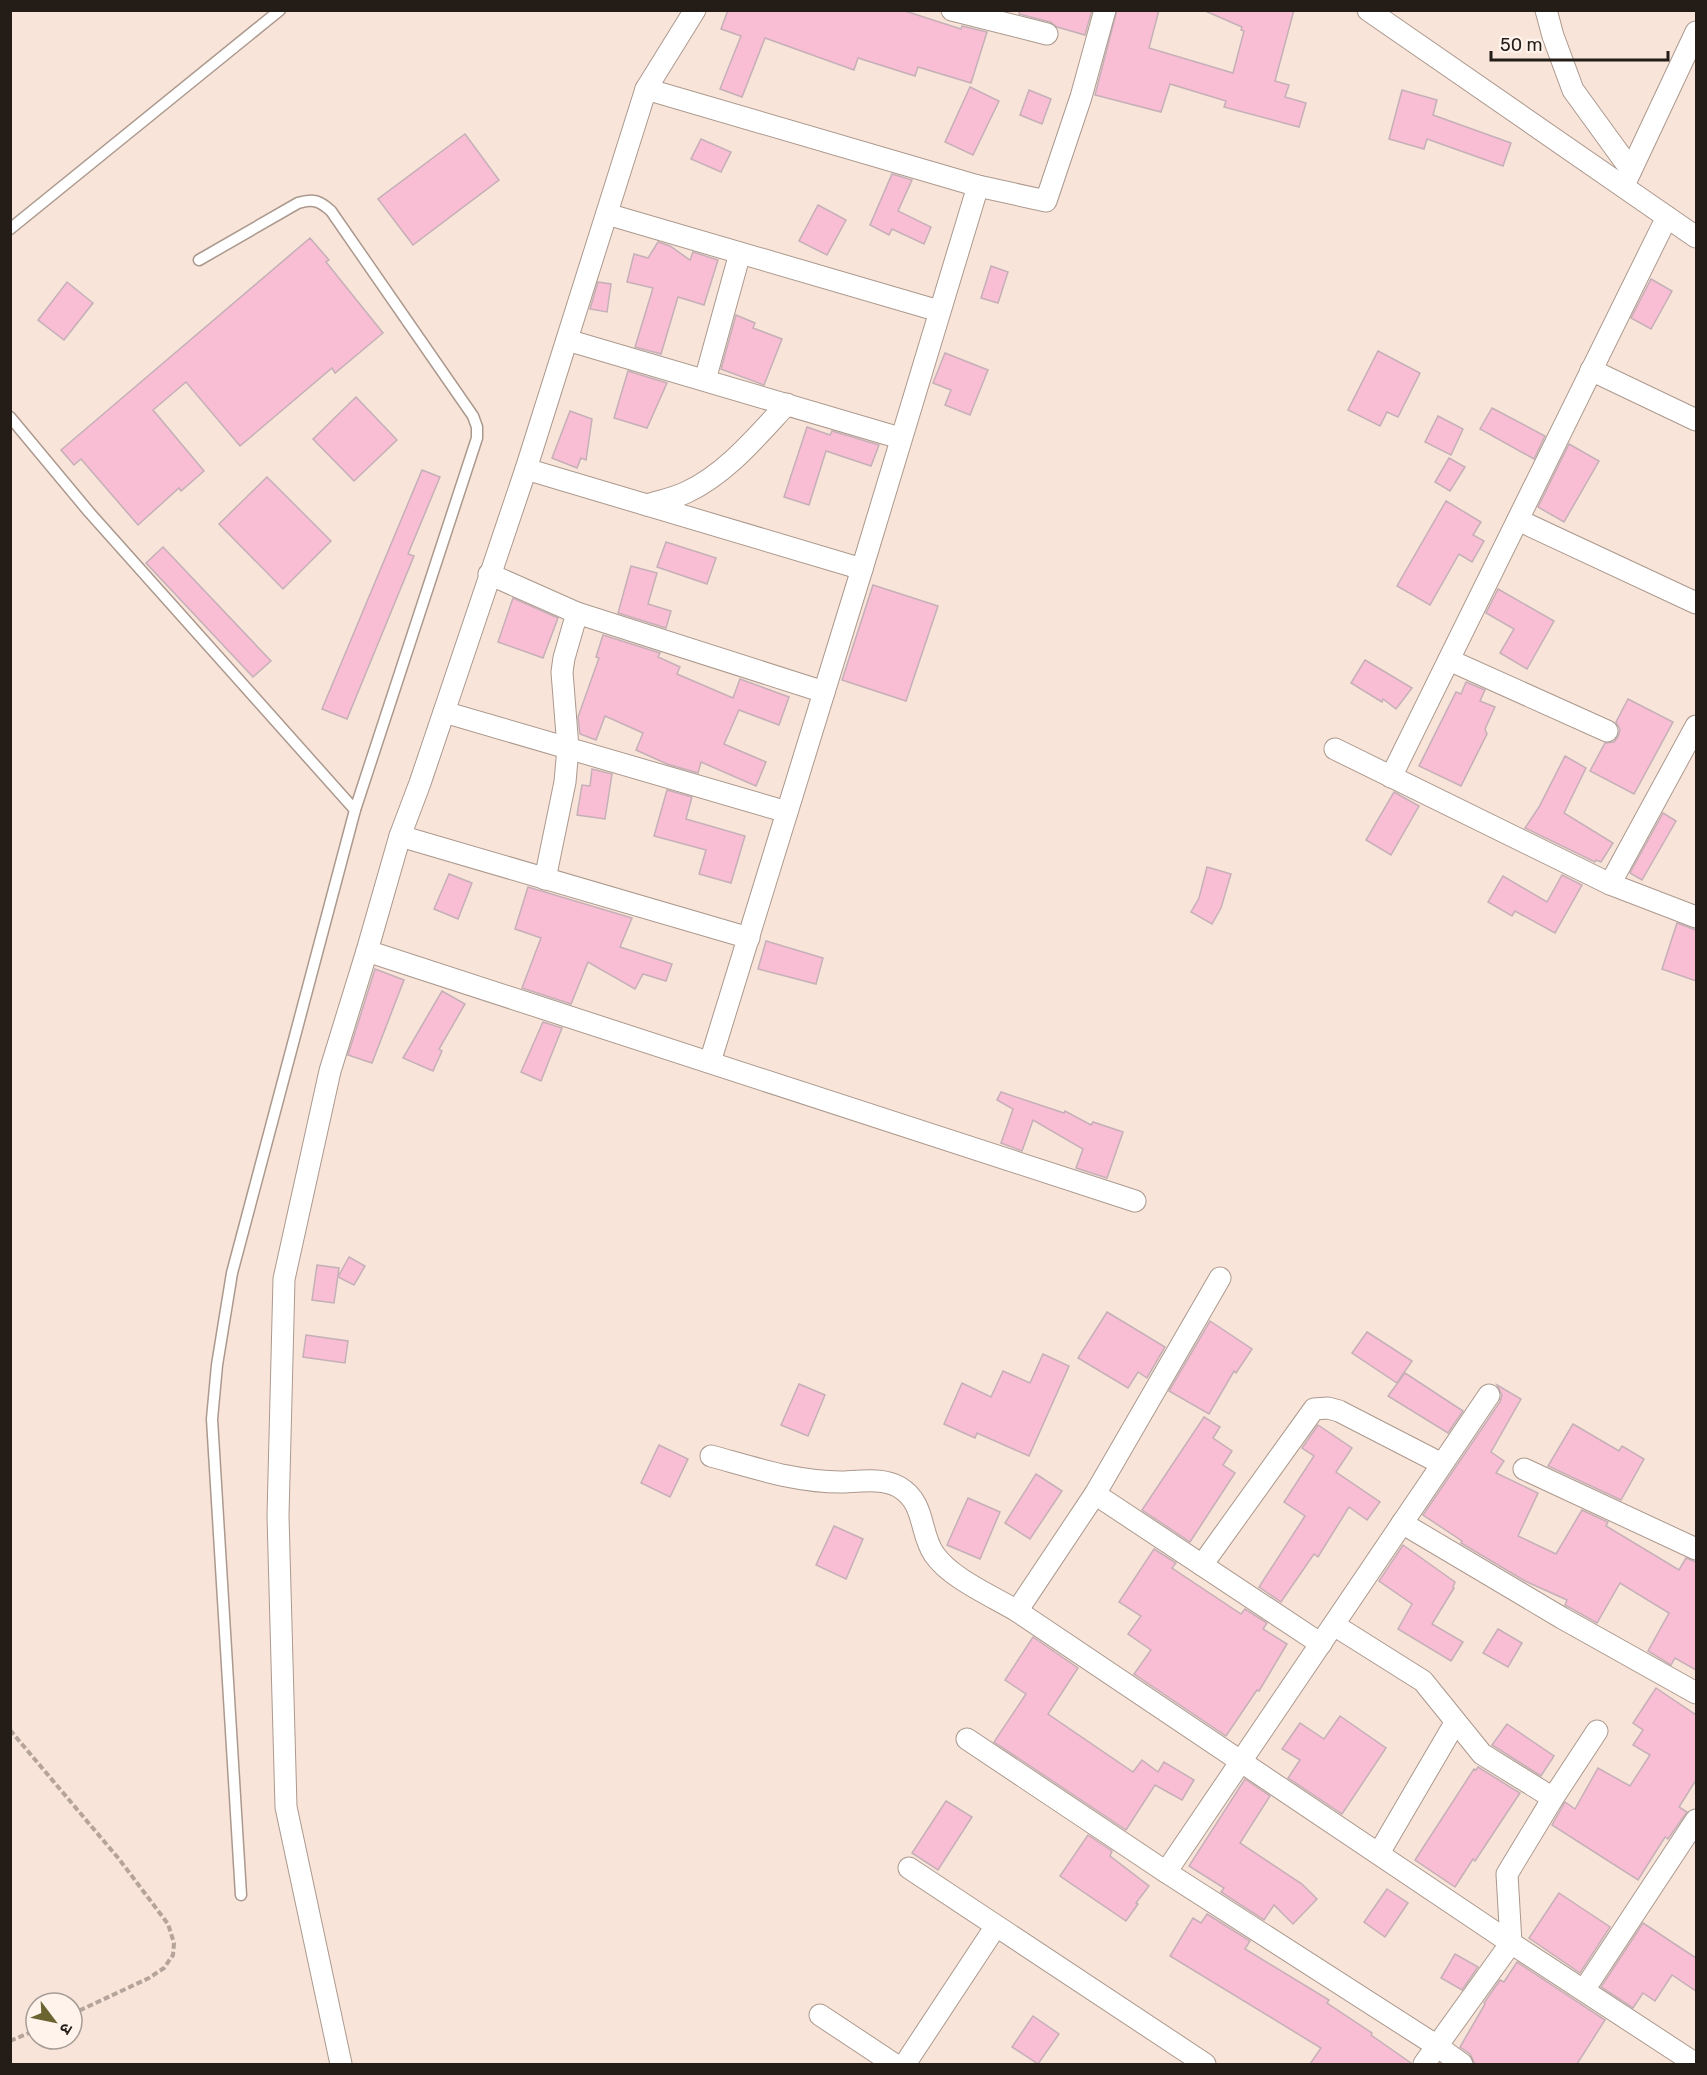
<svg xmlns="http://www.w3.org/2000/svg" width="1707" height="2075" font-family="Rubik,'Noto Sans Devanagari',sans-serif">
  <rect width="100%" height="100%" fill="#f8e4d8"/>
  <g fill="#f9bdd4" stroke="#c5b0b8" stroke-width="1.5">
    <polygon points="728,10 902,10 961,29 962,26 987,32 971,83 918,67 915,76 858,58 854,70 765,38 742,97 720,89 741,36 721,29"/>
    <polygon points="1020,10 1092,10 1085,35 1057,27 1050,22 1019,14"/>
    <polygon points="1117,10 1159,10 1149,48 1233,73 1244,31 1241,30 1242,27 1203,10 1294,10 1275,81 1289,85 1285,97 1306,103 1299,127 1224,107 1226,101 1170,84 1161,112 1095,95"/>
    <polygon points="970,87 999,101 973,155 945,142"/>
    <polygon points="1029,90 1051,99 1042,124 1020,115"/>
    <polygon points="1402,90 1437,100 1433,115 1511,143 1503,166 1427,139 1424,149 1389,139"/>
    <polygon points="465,134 499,180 413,245 378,199"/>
    <polygon points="701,139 731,152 721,172 691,159"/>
    <polygon points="892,174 912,180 898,211 931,227 924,244 892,229 889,235 870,225"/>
    <polygon points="818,205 846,220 827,255 799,241"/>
    <polygon points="310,238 329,260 326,262 383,333 335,373 332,368 240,446 186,382 153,410 204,471 181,491 179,488 138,525 81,459 74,465 61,450"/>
    <polygon points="658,242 670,246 690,260 693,252 718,260 704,305 678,297 661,354 635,347 653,288 627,282 634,254 648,258"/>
    <polygon points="991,266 1008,272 998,303 981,298"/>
    <polygon points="1651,279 1672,291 1651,329 1631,318"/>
    <polygon points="67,282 93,303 64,340 38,320"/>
    <polygon points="598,282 611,284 607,312 590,309"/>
    <polygon points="736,315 755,323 753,328 782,339 764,385 721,369"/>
    <polygon points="1378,351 1420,373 1398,417 1387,412 1380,426 1348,410"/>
    <polygon points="945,353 988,370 970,415 945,405 951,390 933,383"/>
    <polygon points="628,371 667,383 647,428 614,418"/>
    <polygon points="356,397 397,440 354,481 313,439"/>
    <polygon points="1492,408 1545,436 1534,459 1480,429"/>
    <polygon points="570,411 592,419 586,460 581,458 577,468 552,458"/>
    <polygon points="1438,416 1463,429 1451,455 1425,442"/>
    <polygon points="807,427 830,435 832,431 879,445 871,466 826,451 809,505 784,497"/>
    <polygon points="1569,444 1599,461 1564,522 1538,507"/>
    <polygon points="1449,458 1465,467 1450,491 1435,482"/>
    <polygon points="422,470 440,477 408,554 414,556 347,719 322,709"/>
    <polygon points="267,477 331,541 283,589 219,524"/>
    <polygon points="1446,501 1481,522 1473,535 1484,541 1472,562 1459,554 1430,605 1397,586"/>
    <polygon points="666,542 716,558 707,584 657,567"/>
    <polygon points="163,547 271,661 253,677 146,563"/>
    <polygon points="631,566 657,573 648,604 671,611 666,628 618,613"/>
    <polygon points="873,585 938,606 906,701 842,680"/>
    <polygon points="1498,589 1554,621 1527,669 1500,653 1514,629 1486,613"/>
    <polygon points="513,598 558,618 543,658 498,642"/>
    <polygon points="603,635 660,653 658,657 680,667 677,674 733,698 740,679 789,697 779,725 739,710 724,744 766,762 756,786 701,762 698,773 667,764 636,750 643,733 605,716 596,740 580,734 578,717 599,658 596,657"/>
    <polygon points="1365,660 1412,688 1396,709 1383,699 1382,702 1351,683"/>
    <polygon points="1466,682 1485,690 1480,701 1495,707 1485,729 1487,734 1461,786 1419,766 1456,692 1461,694"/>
    <polygon points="1628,699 1673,722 1634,794 1590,771 1605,743 1614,742 1618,737 1620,729 1616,722"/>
    <polygon points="1565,756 1586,768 1564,813 1613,843 1601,862 1596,860 1595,862 1525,828 1539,807"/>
    <polygon points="592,769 612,774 605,819 577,815 582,785 590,786"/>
    <polygon points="667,790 692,797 686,819 745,836 731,883 699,874 706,850 654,836"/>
    <polygon points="1394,792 1419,806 1391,855 1366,840"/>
    <polygon points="1663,813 1676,821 1642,880 1630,873"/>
    <polygon points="1207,867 1231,874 1221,908 1212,924 1191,912 1199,898"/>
    <polygon points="449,874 472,883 458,919 434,909"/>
    <polygon points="1562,875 1582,885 1555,933 1515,911 1512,916 1488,902 1503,876 1547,902"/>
    <polygon points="528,887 632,918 620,947 672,964 666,981 643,974 635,989 588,962 571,1004 522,988 541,938 515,929"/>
    <polygon points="1677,923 1696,930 1696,981 1662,969"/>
    <polygon points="766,941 823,958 816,984 758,969"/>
    <polygon points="375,969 404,980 372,1063 348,1055"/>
    <polygon points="442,991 465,1004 439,1049 442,1051 433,1071 403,1058"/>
    <polygon points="543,1022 562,1028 541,1081 521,1072"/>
    <polygon points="1001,1092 1064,1113 1065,1111 1091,1125 1093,1122 1123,1132 1107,1178 1076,1168 1083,1149 1033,1120 1022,1151 1001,1143 1013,1109 997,1100"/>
    <polygon points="349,1257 365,1266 354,1285 338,1277"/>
    <polygon points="317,1265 339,1268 334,1303 312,1300"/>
    <polygon points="1107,1312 1165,1347 1147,1378 1138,1372 1128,1388 1078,1358"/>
    <polygon points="1210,1321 1252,1349 1236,1373 1234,1371 1209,1414 1169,1391"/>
    <polygon points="1367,1332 1412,1361 1397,1383 1352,1353"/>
    <polygon points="306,1335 348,1341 345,1363 303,1357"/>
    <polygon points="1043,1354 1069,1366 1029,1456 977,1433 975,1438 944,1424 962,1383 991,1397 1003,1371 1030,1383"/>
    <polygon points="1405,1373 1463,1411 1448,1433 1388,1396"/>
    <polygon points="799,1384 825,1395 808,1436 781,1425"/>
    <polygon points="1497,1385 1521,1399 1491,1452 1504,1461 1496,1473 1538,1493 1518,1536 1556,1554 1582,1510 1608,1522 1606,1526 1679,1570 1686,1558 1696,1562 1696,1670 1675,1658 1671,1665 1648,1651 1669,1613 1620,1583 1597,1623 1565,1605 1567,1600 1525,1581 1461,1543 1462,1541 1423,1515 1500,1402 1502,1395"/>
    <polygon points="1204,1417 1220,1427 1213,1438 1232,1451 1223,1465 1235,1473 1190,1542 1142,1510"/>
    <polygon points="1573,1424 1619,1451 1622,1446 1644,1459 1621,1500 1548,1466"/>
    <polygon points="1318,1425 1352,1448 1336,1472 1380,1502 1367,1520 1349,1507 1318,1557 1314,1554 1281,1602 1259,1587 1305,1516 1284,1502 1314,1456 1302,1448"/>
    <polygon points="659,1445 688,1459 670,1497 641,1483"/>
    <polygon points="1036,1474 1062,1491 1030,1539 1005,1523"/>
    <polygon points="968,1498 1000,1512 980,1559 947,1545"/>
    <polygon points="834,1526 863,1539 846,1579 816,1565"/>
    <polygon points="1403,1545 1455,1582 1453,1587 1454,1588 1432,1624 1463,1642 1451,1661 1398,1629 1412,1604 1379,1581"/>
    <polygon points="1154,1549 1176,1563 1172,1568 1241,1614 1245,1609 1267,1623 1263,1629 1287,1644 1259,1691 1257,1690 1226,1736 1134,1674 1151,1650 1128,1634 1141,1616 1119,1602"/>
    <polygon points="1498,1629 1522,1643 1508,1667 1483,1653"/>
    <polygon points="1033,1637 1078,1668 1048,1714 1133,1772 1142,1760 1158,1772 1164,1762 1194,1780 1182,1800 1155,1785 1126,1830 994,1742 1026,1694 1005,1680"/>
    <polygon points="1656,1688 1696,1715 1696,1780 1679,1807 1687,1812 1668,1839 1665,1837 1638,1880 1552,1825 1565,1802 1575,1809 1598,1768 1630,1786 1650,1755 1633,1745 1643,1730 1633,1723"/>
    <polygon points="1340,1716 1386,1748 1342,1814 1288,1778 1300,1760 1282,1749 1300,1723 1324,1739"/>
    <polygon points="1507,1724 1554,1756 1541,1776 1492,1745"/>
    <polygon points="1478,1767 1520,1793 1475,1861 1473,1859 1455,1887 1415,1860 1474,1769 1476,1770"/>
    <polygon points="1245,1779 1270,1796 1240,1843 1302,1884 1317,1899 1293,1924 1274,1905 1264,1920 1221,1892 1224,1888 1189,1866"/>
    <polygon points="946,1801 972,1817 938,1870 912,1853"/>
    <polygon points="1088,1835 1112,1851 1110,1856 1149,1886 1136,1903 1138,1904 1126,1921 1060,1876"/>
    <polygon points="1387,1889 1408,1903 1385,1937 1364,1922"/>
    <polygon points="1559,1893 1610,1927 1580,1973 1529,1938"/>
    <polygon points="1207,1914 1250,1941 1245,1949 1329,2000 1327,2003 1372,2033 1371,2035 1411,2063 1412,2064 1310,2064 1321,2048 1170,1956 1193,1918 1201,1923"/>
    <polygon points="1643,1923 1696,1958 1696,1991 1672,1975 1655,2001 1643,1993 1633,2008 1601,1987"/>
    <polygon points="1455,1954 1478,1967 1462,1990 1441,1978"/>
    <polygon points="1517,1962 1605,2020 1577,2064 1475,2064 1470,2054 1460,2047 1485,2004 1484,2003 1500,1980 1504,1982"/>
    <polygon points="1033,2016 1059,2034 1038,2064 1012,2047"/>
  </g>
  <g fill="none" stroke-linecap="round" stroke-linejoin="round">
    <g stroke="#ac998e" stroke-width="13">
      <g id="lane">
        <polyline points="10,229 280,10"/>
        <path d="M199 260 298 203C313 198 320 201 331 211L473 416 477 427V438L355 810 232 1273 217 1365 212 1419 241 1895"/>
        <polyline points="10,417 89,512 355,810"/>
      </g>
    </g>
    <g stroke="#ac998e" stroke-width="23">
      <g id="street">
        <polyline points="952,10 1047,34"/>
        <polyline points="1368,10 1696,237"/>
        <polyline points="1546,10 1553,36 1573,90 1631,170"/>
        <polyline points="646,89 978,186 1046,201 1081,97 1105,10"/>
        <polyline points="1626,181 1696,32"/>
        <polyline points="607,214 939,311"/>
        <polyline points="567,340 900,438"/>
        <polyline points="1591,370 1696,420"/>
        <polyline points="705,380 740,253"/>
        <polyline points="526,469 862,569"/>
        <path d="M647 505C660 501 675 498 687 492 727 473 757 436 787 404"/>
        <polyline points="1518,520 1696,603"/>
        <polyline points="489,574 577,613 824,692"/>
        <polyline points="1449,660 1607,731"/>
        <polyline points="444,712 787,812"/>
        <polyline points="1335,749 1610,884 1696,917"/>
        <polyline points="1391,777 1667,217"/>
        <polyline points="400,836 749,938"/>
        <polyline points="545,879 565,782 568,748 562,672 564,658 577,613"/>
        <polyline points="1610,884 1696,726"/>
        <polyline points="367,951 1135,1201"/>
        <polyline points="710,1062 862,569 978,186"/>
        <path d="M711 1456C755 1468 799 1483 845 1482 862 1481 884 1478 899 1487 926 1503 919 1532 934 1554 950 1578 992 1596 1017 1611L1511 1943 1696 2064"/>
        <polyline points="1524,1469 1696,1549"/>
        <polyline points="1095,1494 1321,1644"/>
        <polyline points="1402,1523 1562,1618 1696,1693"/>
        <polyline points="1202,1565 1314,1409 1328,1408 1339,1411 1442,1464"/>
        <polyline points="1017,1611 1095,1494 1220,1278"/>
        <polyline points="1334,1625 1423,1681 1482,1754 1553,1798"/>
        <polyline points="967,1739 1166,1872 1437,2046 1462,2064"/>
        <polyline points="1379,1853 1455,1723"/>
        <polyline points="909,1868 1205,2064"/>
        <polyline points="1166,1872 1489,1395"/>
        <polyline points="1584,1990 1696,1820"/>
        <polyline points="820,2015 894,2064"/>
        <polyline points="341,2064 286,1807 278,1516 284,1279 330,1071 367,951 400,836 420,783 526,469 646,89 695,10"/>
        <polyline points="905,2064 996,1926"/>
        <polyline points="1424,2064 1511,1943 1507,1874 1553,1798 1597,1731"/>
      </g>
    </g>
    <g stroke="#b4a49b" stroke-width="4" stroke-dasharray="6 3" stroke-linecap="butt">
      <polyline points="10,1730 119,1859 168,1924 174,1943 173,1955 164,1968 149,1978 72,2014"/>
      <polyline points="10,2041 36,2030"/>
    </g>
    <use href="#lane" stroke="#fff" stroke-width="10"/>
    <use href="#street" stroke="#fff" stroke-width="21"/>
  </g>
  <rect width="1707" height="2075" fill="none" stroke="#231c17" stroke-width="24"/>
  <g transform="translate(54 2021) rotate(122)"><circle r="28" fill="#fff3ec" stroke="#a79d97" stroke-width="1.5"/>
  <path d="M0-4.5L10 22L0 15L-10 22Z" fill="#6b6431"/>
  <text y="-9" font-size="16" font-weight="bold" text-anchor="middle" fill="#231c17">उ</text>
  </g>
  <path d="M1491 51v9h177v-9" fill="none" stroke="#231c17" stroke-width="3"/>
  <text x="1500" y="51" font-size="18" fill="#231c17" stroke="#fff3ec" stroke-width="4.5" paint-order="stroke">50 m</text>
</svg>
